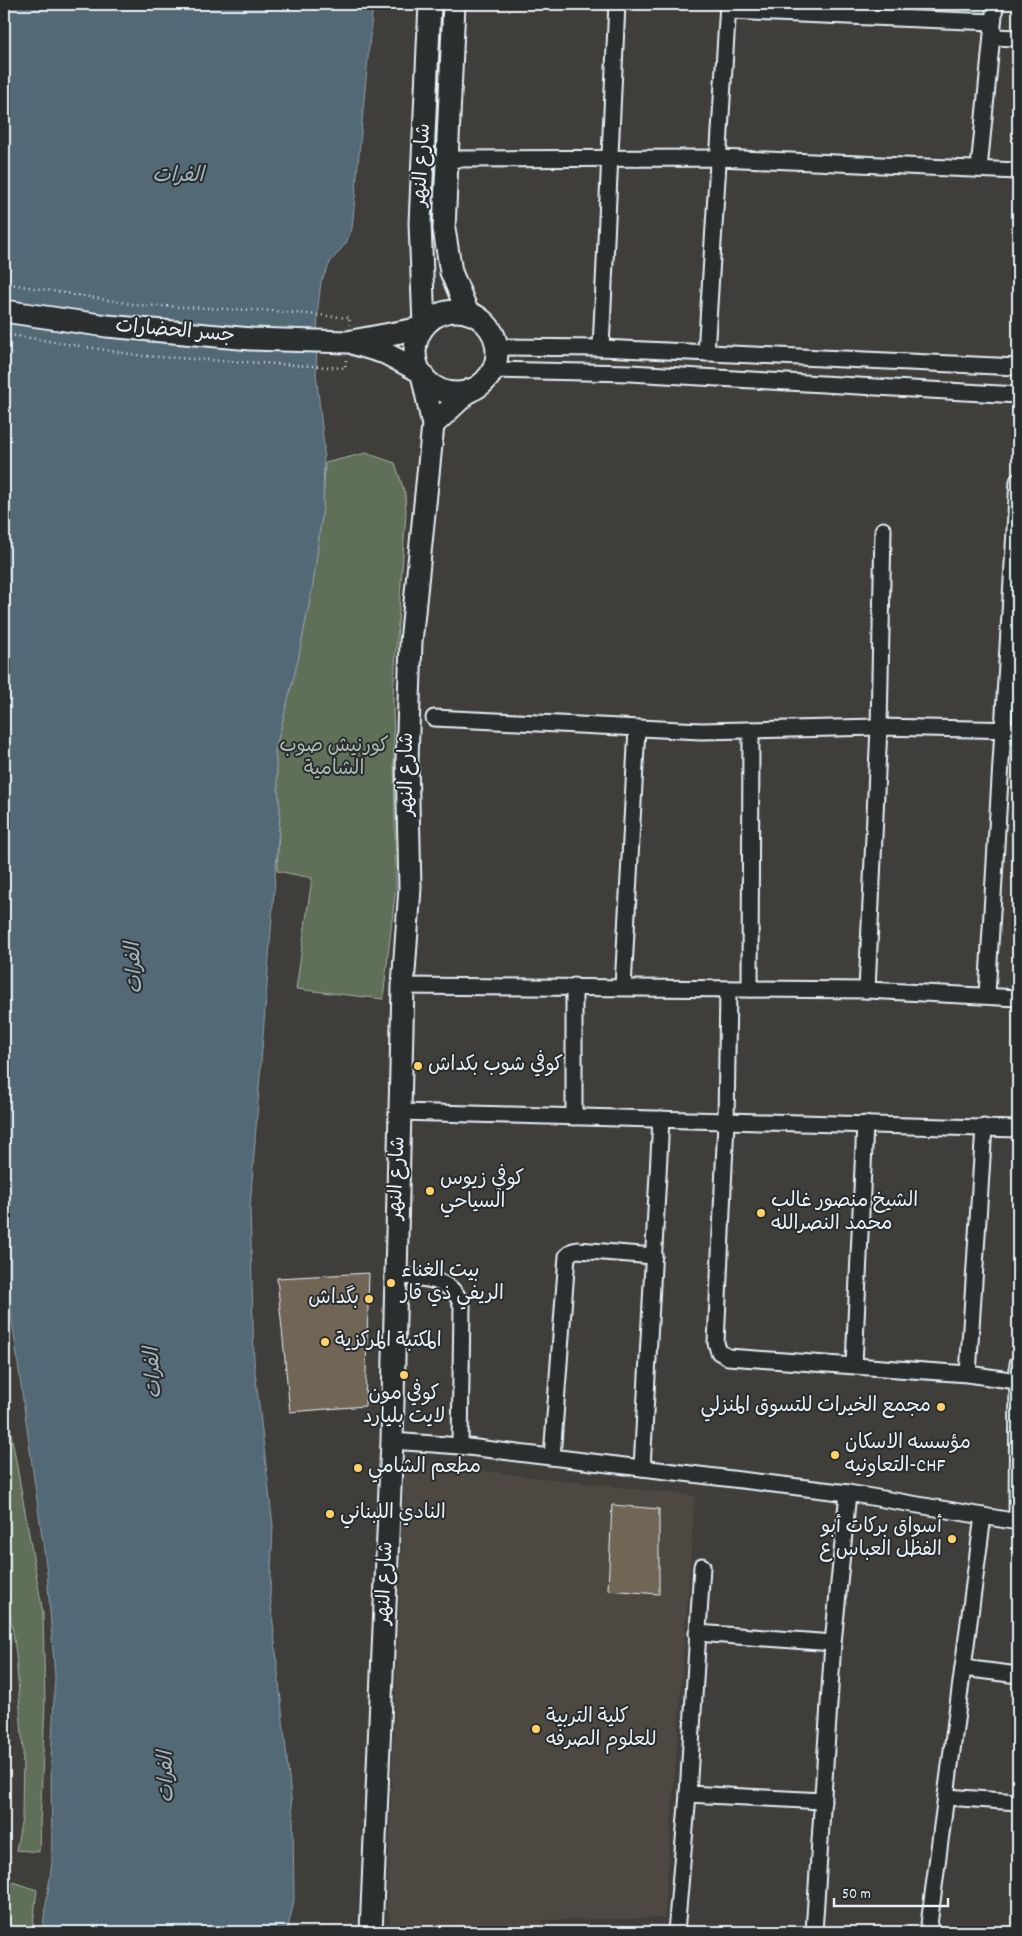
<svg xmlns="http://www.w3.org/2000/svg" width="1022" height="1936" font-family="Dekko,'Playpen Sans Arabic',sans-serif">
  <rect width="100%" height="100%" fill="#3f3e3a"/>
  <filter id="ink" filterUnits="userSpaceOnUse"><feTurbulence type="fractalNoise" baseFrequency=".02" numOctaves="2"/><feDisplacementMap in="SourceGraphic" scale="10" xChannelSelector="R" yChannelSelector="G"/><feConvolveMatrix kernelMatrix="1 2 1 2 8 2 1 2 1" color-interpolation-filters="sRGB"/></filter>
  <g filter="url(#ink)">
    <polygon fill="#4e4a43" points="405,1462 695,1496 664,1918 543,1920 545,1932 392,1932 387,1903"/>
    <g fill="#617058" stroke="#a4b0a8">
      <polygon points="366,453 395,463 405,493 406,513 393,695 396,886 383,999 296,989 312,878 277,871 280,812 275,751 298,660 313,584 323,506 325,463"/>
      <polygon points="4,1393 43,1613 45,1702 39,1852 16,1850 22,1818 23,1750 16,1654 4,1569"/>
      <polygon points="10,1881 37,1890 32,1932 4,1932 4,1896"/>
    </g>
    <polygon fill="#526976" stroke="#8e9faa" points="4,4 373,4 352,229 346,243 331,261 321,282 318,306 316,373 324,446 323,506 313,584 298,660 275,751 280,812 250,1207 254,1362 273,1526 270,1594 293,1817 294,1901 287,1932 42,1932 52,1863 51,1762 55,1677 47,1572 4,1263"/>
    <g fill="#716557" stroke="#e8f1f8">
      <polygon points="369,1273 365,1406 290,1412 277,1278"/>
      <polygon points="612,1505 659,1509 659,1594 608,1590"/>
    </g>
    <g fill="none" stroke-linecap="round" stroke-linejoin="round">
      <g stroke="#e8f1f8" stroke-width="19">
        <g id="street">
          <polyline points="728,11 993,22"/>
          <polyline points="992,37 1018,38"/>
          <polyline points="448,159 719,158 1018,171"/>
          <polyline points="979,169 995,4"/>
          <polyline points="496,347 601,348 1018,367"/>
          <polyline points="601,348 617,4"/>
          <polyline points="706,353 728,4"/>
          <polyline points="492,370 630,373 1018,395"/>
          <polyline points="434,718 701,731 879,727 1018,730"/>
          <polyline points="403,986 867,990 1018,998"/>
          <polyline points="574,986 574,1117"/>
          <polyline points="623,987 637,729"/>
          <polyline points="728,989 726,1122 716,1343 719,1352 728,1357 968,1374 1017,1381"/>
          <polyline points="750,989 751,730"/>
          <polyline points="867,990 879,727 883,530"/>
          <polyline points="987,995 1018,481"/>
          <polyline points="400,1112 1018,1129"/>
          <path d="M395 1275C422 1279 452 1276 462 1306L460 1446"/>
          <polyline points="854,1365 865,1124"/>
          <polyline points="968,1374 984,1127"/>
          <polyline points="392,1441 460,1446 848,1493 1018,1522"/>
          <polyline points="552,1457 567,1256 573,1251 578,1250 654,1256"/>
          <polyline points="642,1468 661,1119"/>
          <polyline points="1017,1522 1018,1363"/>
          <polyline points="697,1633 833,1643"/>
          <polyline points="963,1668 1018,1675"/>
          <polyline points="688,1794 823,1801"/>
          <polyline points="946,1797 1018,1802"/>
          <polyline points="676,1932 688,1794 702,1566"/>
          <polyline points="814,1932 833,1643 848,1493"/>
          <polyline points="928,1932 983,1516"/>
        </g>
      </g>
      <g stroke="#e8f1f8" stroke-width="25">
        <g id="secondary">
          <polyline points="454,4 444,229 451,272 468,313"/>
          <polyline points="4,311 107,326 251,339 347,342 422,328"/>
          <circle cx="456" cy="352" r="41"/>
          <polyline points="424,326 420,223 430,4"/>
          <polyline points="355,344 385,353 419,371"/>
          <polyline points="433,425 470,390"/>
          <polyline points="371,1932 392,1441 403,986 410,888 407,760 411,642 433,425 422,374"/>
        </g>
      </g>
      <g stroke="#e8f1f8" stroke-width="2.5" stroke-dasharray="1 4" stroke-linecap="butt">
        <polyline points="4,283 138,305 275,311 350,318 349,325"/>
        <polyline points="4,334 143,356 345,368 346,360"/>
      </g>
      <use href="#street" stroke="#2a2d2e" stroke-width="15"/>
      <use href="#secondary" stroke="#2a2d2e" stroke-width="21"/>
    </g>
  </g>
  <g fill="#ffd166" stroke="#2a2d2e" stroke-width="2">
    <circle cx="418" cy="1066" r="5"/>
    <circle cx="430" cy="1191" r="5"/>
    <circle cx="761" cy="1213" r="5"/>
    <circle cx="391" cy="1283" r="5"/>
    <circle cx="369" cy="1299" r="5"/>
    <circle cx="325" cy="1342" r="5"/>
    <circle cx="404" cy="1375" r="5"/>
    <circle cx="941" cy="1407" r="5"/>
    <circle cx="835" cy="1455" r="5"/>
    <circle cx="358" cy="1468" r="5"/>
    <circle cx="330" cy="1514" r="5"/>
    <circle cx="952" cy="1539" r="5"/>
    <circle cx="536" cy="1729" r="5"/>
  </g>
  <g text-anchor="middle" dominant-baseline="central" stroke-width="4" stroke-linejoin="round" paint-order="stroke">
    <g font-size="20" fill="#e8f1f8" stroke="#2a2d2e">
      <text transform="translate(423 165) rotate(-87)">شارع النهر</text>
      <text transform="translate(175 332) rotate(5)">جسر الحضارات</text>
      <text transform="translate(408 774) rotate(-90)">شارع النهر</text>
      <text transform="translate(398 1178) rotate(-88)">شارع النهر</text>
      <text transform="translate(386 1583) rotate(-88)">شارع النهر</text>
    </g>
    <g font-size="20" fill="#abb7b0" stroke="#2a2d2e">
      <text x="334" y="747">كورنيش صوب<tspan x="334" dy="23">الشامية</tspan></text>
    </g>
    <g font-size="20" fill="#e8f1f8" stroke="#2a2d2e" text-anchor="start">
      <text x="428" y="1066">كوفي شوب بكداش</text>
      <text x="440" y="1180">كوفي زيوس<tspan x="440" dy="23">السياحي</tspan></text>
      <text x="771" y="1202">الشيخ منصور غالب<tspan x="771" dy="23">محمد النصرالله</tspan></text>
      <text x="401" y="1272">بيت الغناء<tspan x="401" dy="23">الريفي ذي قار</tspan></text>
      <text x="359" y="1299" text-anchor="end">بگداش</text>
      <text x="335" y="1342">المكتبة المركزية</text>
      <text x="404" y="1395" text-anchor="middle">كوفي مون<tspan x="404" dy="23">لايت بليارد</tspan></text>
      <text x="931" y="1407" text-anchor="end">مجمع الخيرات للتسوق المنزلي</text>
      <text x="845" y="1444">مؤسسه الاسكان<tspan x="845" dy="23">التعاونيه-CHF</tspan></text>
      <text x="368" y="1468">مطعم الشامي</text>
      <text x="340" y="1514">النادي اللبناني</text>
      <text x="942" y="1528" text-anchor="end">أسواق بركات أبو<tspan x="942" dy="23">الفظل العباس ع</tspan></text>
      <text x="546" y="1718">كلية التربية<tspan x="546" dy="23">للعلوم الصرفه</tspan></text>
    </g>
    <g font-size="21" font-style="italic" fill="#a4b4be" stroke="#2a2d2e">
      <text x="178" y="177">الفرات</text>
      <text transform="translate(136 968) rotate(-93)">الفرات</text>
      <text transform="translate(155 1373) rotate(-93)">الفرات</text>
      <text transform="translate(168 1777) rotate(-91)">الفرات</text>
    </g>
  </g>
  <rect width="1022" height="1936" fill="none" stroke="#2a2d2e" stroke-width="20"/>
  <rect x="10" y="10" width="1002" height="1916" fill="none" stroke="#e8f1f8" stroke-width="2" filter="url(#ink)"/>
  <path d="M834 1898v8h114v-8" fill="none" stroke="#e8f1f8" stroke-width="2.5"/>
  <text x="842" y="1898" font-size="15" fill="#e8f1f8" stroke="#2a2d2e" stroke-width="4" paint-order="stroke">50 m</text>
</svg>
